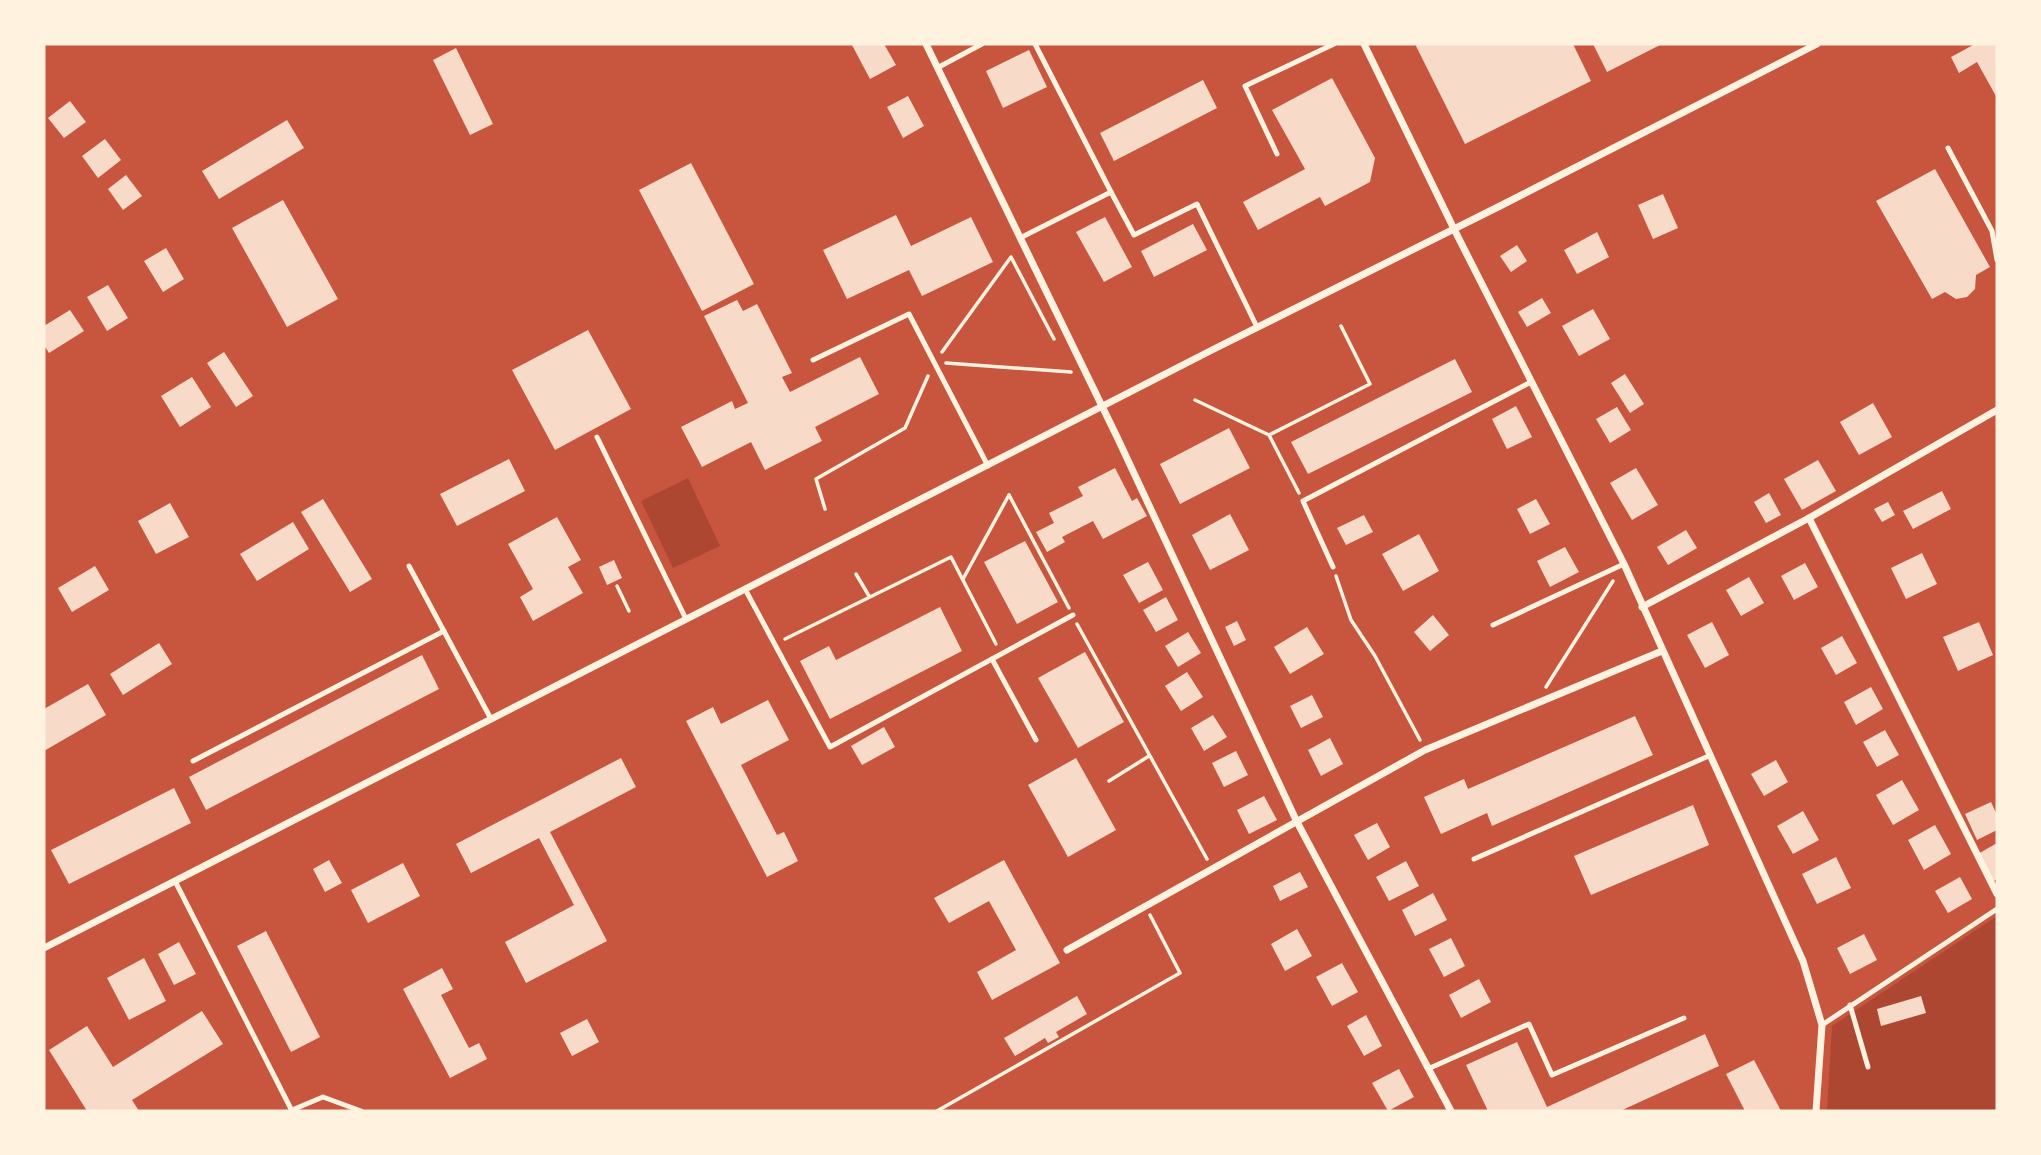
<svg xmlns="http://www.w3.org/2000/svg" width="2041" height="1155" font-family="Ubuntu,sans-serif">
  <rect width="100%" height="100%" fill="#c8553d"/>
  <g fill="#ae4732">
    <polygon points="688,478 720,546 673,568 641,501"/>
    <polygon points="1997,916 1997,1111 1827,1111 1832,1026"/>
  </g>
  <g fill="#f7dbc8">
    <polygon points="855,44 884,44 896,65 870,79 852,45"/>
    <polygon points="1415,44 1573,44 1591,81 1465,144"/>
    <polygon points="1593,44 1662,44 1607,72"/>
    <polygon points="1975,44 1997,44 1997,98 1977,62 1959,73 1951,57"/>
    <polygon points="456,48 493,124 470,135 433,60"/>
    <polygon points="1029,50 1047,87 1003,108 986,71"/>
    <polygon points="1332,78 1375,158 1370,182 1325,206 1320,197 1258,230 1243,202 1305,169 1272,110"/>
    <polygon points="1203,80 1217,108 1114,161 1100,133"/>
    <polygon points="908,96 924,126 903,138 887,107"/>
    <polygon points="70,101 86,122 64,138 48,118"/>
    <polygon points="287,120 304,148 219,199 202,171"/>
    <polygon points="105,139 121,160 98,178 82,156"/>
    <polygon points="691,163 754,284 702,311 639,190"/>
    <polygon points="1935,169 1990,267 1976,275 1975,289 1967,297 1956,299 1945,292 1932,299 1876,201"/>
    <polygon points="126,175 142,196 123,210 108,189"/>
    <polygon points="1663,194 1678,228 1653,239 1638,205"/>
    <polygon points="283,200 338,299 287,327 232,228"/>
    <polygon points="896,215 911,246 971,217 993,262 922,296 909,270 847,299 823,250"/>
    <polygon points="1105,217 1132,267 1104,282 1076,232"/>
    <polygon points="1193,224 1207,250 1154,277 1141,251"/>
    <polygon points="1597,232 1609,257 1577,274 1564,250"/>
    <polygon points="1517,245 1527,261 1511,272 1500,256"/>
    <polygon points="166,248 184,279 163,292 144,261"/>
    <polygon points="108,285 128,318 107,331 87,297"/>
    <polygon points="1542,298 1551,313 1527,327 1518,312"/>
    <polygon points="737,300 743,311 757,304 792,373 782,377 790,392 860,357 879,394 815,427 822,441 765,470 751,442 702,467 681,427 732,401 735,409 748,403 704,316"/>
    <polygon points="1593,309 1610,339 1579,356 1562,326"/>
    <polygon points="70,310 84,331 49,353 44,345 44,326"/>
    <polygon points="588,330 631,409 555,450 512,370"/>
    <polygon points="224,352 253,396 236,407 207,363"/>
    <polygon points="1455,359 1472,392 1308,474 1291,442"/>
    <polygon points="1625,374 1644,404 1630,413 1611,383"/>
    <polygon points="192,377 211,407 180,427 161,396"/>
    <polygon points="1873,403 1892,437 1859,455 1840,422"/>
    <polygon points="1516,406 1532,437 1507,449 1492,419"/>
    <polygon points="1617,407 1631,430 1610,443 1596,419"/>
    <polygon points="1229,428 1250,468 1180,504 1160,464"/>
    <polygon points="509,459 525,491 457,526 440,494"/>
    <polygon points="1818,460 1836,491 1802,510 1784,479"/>
    <polygon points="1115,468 1132,501 1137,498 1147,516 1103,539 1093,521 1062,537 1065,542 1047,552 1036,532 1054,523 1049,513 1083,496 1078,487"/>
    <polygon points="1636,468 1658,505 1632,520 1610,483"/>
    <polygon points="1942,491 1951,509 1913,529 1903,511"/>
    <polygon points="1769,493 1781,515 1766,523 1754,502"/>
    <polygon points="323,499 372,579 350,592 301,512"/>
    <polygon points="1536,499 1550,524 1530,534 1517,509"/>
    <polygon points="1888,502 1895,515 1882,522 1874,509"/>
    <polygon points="170,503 189,537 156,554 138,521"/>
    <polygon points="1230,514 1249,550 1210,570 1192,535"/>
    <polygon points="1364,515 1373,532 1346,545 1337,528"/>
    <polygon points="557,517 581,560 568,567 583,593 533,621 520,597 533,589 508,544"/>
    <polygon points="293,522 309,549 257,581 240,554"/>
    <polygon points="1686,530 1697,548 1668,565 1657,547"/>
    <polygon points="1419,534 1439,571 1403,591 1382,554"/>
    <polygon points="1025,541 1058,602 1017,624 984,562"/>
    <polygon points="1565,547 1579,572 1550,587 1537,561"/>
    <polygon points="1922,553 1937,584 1906,599 1891,568"/>
    <polygon points="614,560 622,578 607,585 599,567"/>
    <polygon points="1148,562 1163,590 1139,603 1123,575"/>
    <polygon points="1805,563 1818,587 1794,600 1781,576"/>
    <polygon points="95,566 109,590 72,612 58,588"/>
    <polygon points="1749,577 1764,603 1741,616 1726,590"/>
    <polygon points="1166,597 1178,620 1156,632 1143,610"/>
    <polygon points="940,607 962,651 830,719 800,661 829,646 836,660"/>
    <polygon points="1433,615 1449,635 1430,651 1414,632"/>
    <polygon points="1237,621 1246,640 1234,646 1225,627"/>
    <polygon points="1712,622 1729,655 1705,668 1687,635"/>
    <polygon points="1979,622 1993,655 1958,671 1943,637"/>
    <polygon points="1307,627 1324,654 1290,674 1274,647"/>
    <polygon points="1188,632 1201,653 1178,667 1165,646"/>
    <polygon points="1842,636 1857,663 1836,675 1821,648"/>
    <polygon points="159,643 172,664 123,695 110,674"/>
    <polygon points="1085,652 1124,722 1078,748 1038,678"/>
    <polygon points="422,655 439,689 206,810 189,777"/>
    <polygon points="1187,672 1203,697 1181,711 1165,686"/>
    <polygon points="88,684 106,715 44,751 44,709"/>
    <polygon points="1871,687 1883,709 1856,725 1844,702"/>
    <polygon points="1312,695 1323,717 1301,728 1290,706"/>
    <polygon points="768,700 789,740 741,765 777,835 784,832 798,861 767,877 686,721 713,707 721,724"/>
    <polygon points="1213,715 1227,737 1204,751 1191,728"/>
    <polygon points="1635,716 1653,755 1492,826 1487,813 1441,834 1424,797 1464,779 1468,789"/>
    <polygon points="884,727 895,747 862,765 851,746"/>
    <polygon points="1885,730 1899,755 1877,767 1863,742"/>
    <polygon points="1330,738 1343,764 1321,776 1308,750"/>
    <polygon points="1236,751 1248,775 1224,787 1212,763"/>
    <polygon points="621,758 636,787 550,832 607,941 526,983 505,942 574,905 539,838 471,873 456,844"/>
    <polygon points="1076,758 1116,830 1068,857 1028,785"/>
    <polygon points="1776,760 1788,782 1764,796 1751,774"/>
    <polygon points="1902,780 1919,810 1893,825 1876,795"/>
    <polygon points="174,788 191,823 69,884 51,850"/>
    <polygon points="1264,796 1277,820 1249,834 1237,810"/>
    <polygon points="1991,802 1997,815 1997,830 1977,840 1965,814"/>
    <polygon points="1693,805 1709,845 1591,895 1574,856"/>
    <polygon points="1803,811 1819,840 1793,854 1777,826"/>
    <polygon points="1377,823 1390,847 1368,860 1354,835"/>
    <polygon points="1935,825 1951,854 1924,870 1908,840"/>
    <polygon points="1997,843 1997,879 1994,881 1978,854"/>
    <polygon points="1836,857 1851,888 1817,904 1802,874"/>
    <polygon points="329,860 342,883 325,892 313,869"/>
    <polygon points="1004,860 1060,963 992,1000 977,972 1016,950 989,901 949,923 934,898"/>
    <polygon points="1406,861 1419,886 1389,901 1376,877"/>
    <polygon points="403,863 420,896 368,923 351,890"/>
    <polygon points="1300,872 1308,887 1280,901 1273,886"/>
    <polygon points="1960,877 1972,899 1948,913 1935,891"/>
    <polygon points="1433,893 1447,920 1415,936 1402,910"/>
    <polygon points="1297,929 1312,956 1285,971 1271,944"/>
    <polygon points="266,931 320,1037 291,1052 237,946"/>
    <polygon points="1864,934 1877,960 1850,974 1837,948"/>
    <polygon points="1451,938 1465,966 1444,977 1429,949"/>
    <polygon points="179,942 196,974 174,985 158,954"/>
    <polygon points="144,958 166,1001 129,1020 107,978"/>
    <polygon points="1342,963 1358,992 1332,1006 1316,977"/>
    <polygon points="442,968 453,989 441,995 469,1048 479,1043 487,1059 450,1078 403,989"/>
    <polygon points="1479,979 1491,1002 1461,1018 1449,995"/>
    <polygon points="1077,996 1087,1014 1056,1032 1059,1037 1048,1043 1045,1038 1015,1056 1004,1038"/>
    <polygon points="1921,996 1926,1013 1881,1026 1877,1009"/>
    <polygon points="202,1011 223,1044 132,1100 139,1111 87,1111 49,1050 87,1026 113,1067"/>
    <polygon points="1366,1015 1382,1046 1364,1056 1347,1026"/>
    <polygon points="587,1019 599,1042 572,1056 560,1033"/>
    <polygon points="1705,1034 1719,1066 1620,1111 1488,1111 1466,1065 1517,1042 1547,1107"/>
    <polygon points="1754,1060 1781,1111 1745,1111 1726,1074"/>
    <polygon points="1399,1069 1414,1097 1388,1111 1372,1083"/>
  </g>
  <g fill="none" stroke-linecap="round" stroke-linejoin="round">
    <g stroke="#fff3e0" stroke-width="3.5">
      <polyline points="942,352 1011,257 1054,339"/>
      <polyline points="946,363 1071,372"/>
      <polyline points="1195,400 1269,435 1299,493"/>
      <polyline points="1269,435 1370,384 1341,326"/>
      <polyline points="1009,495 1069,608"/>
      <polyline points="825,509 816,479 905,428 928,376"/>
      <polyline points="856,574 869,596"/>
      <polyline points="1336,576 1351,620 1375,656 1420,740"/>
      <polyline points="963,579 1009,495"/>
      <polyline points="617,586 629,611"/>
      <polyline points="1077,624 1207,859"/>
      <polyline points="785,639 951,557 996,644"/>
      <polyline points="1546,687 1613,581"/>
      <polyline points="1109,781 1149,756"/>
      <polyline points="937,1111 1180,973 1150,915"/>
    </g>
    <g stroke="#fff3e0" stroke-width="5">
      <polyline points="1035,44 1111,192"/>
      <polyline points="937,68 982,44"/>
      <polyline points="1948,148 1992,231 1997,260"/>
      <polyline points="1277,154 1245,86 1334,44"/>
      <polyline points="1020,238 1111,192 1134,235 1197,204 1257,327"/>
      <polyline points="813,360 909,314 988,466"/>
      <polyline points="597,437 686,619"/>
      <polyline points="409,566 491,719"/>
      <polyline points="1333,567 1303,501 1531,382"/>
      <polyline points="745,589 830,747 1073,615"/>
      <polyline points="1493,625 1624,564"/>
      <polyline points="992,659 1036,740"/>
      <polyline points="193,761 444,631"/>
      <polyline points="1474,859 1711,755"/>
      <polyline points="175,881 292,1111"/>
      <polyline points="1850,1005 1868,1067"/>
      <polyline points="1822,1025 1997,909"/>
      <polyline points="1430,1068 1529,1024 1552,1075 1684,1018"/>
      <polyline points="292,1110 323,1097 361,1111"/>
    </g>
    <g stroke="#fff3e0" stroke-width="7">
      <polyline points="926,44 1118,439 1297,822 1451,1111"/>
      <polyline points="1364,44 1454,229 1624,564 1803,961 1822,1025 1816,1111"/>
      <polyline points="1809,518 1997,894"/>
      <polyline points="1642,607 1809,518 1997,410"/>
      <polyline points="44,948 1212,350 1500,206 1817,44"/>
      <polyline points="1067,950 1425,750 1662,651"/>
    </g>
  </g>
  <rect width="2041" height="1155" fill="none" stroke="#fff3e0" stroke-width="91"/>
</svg>
